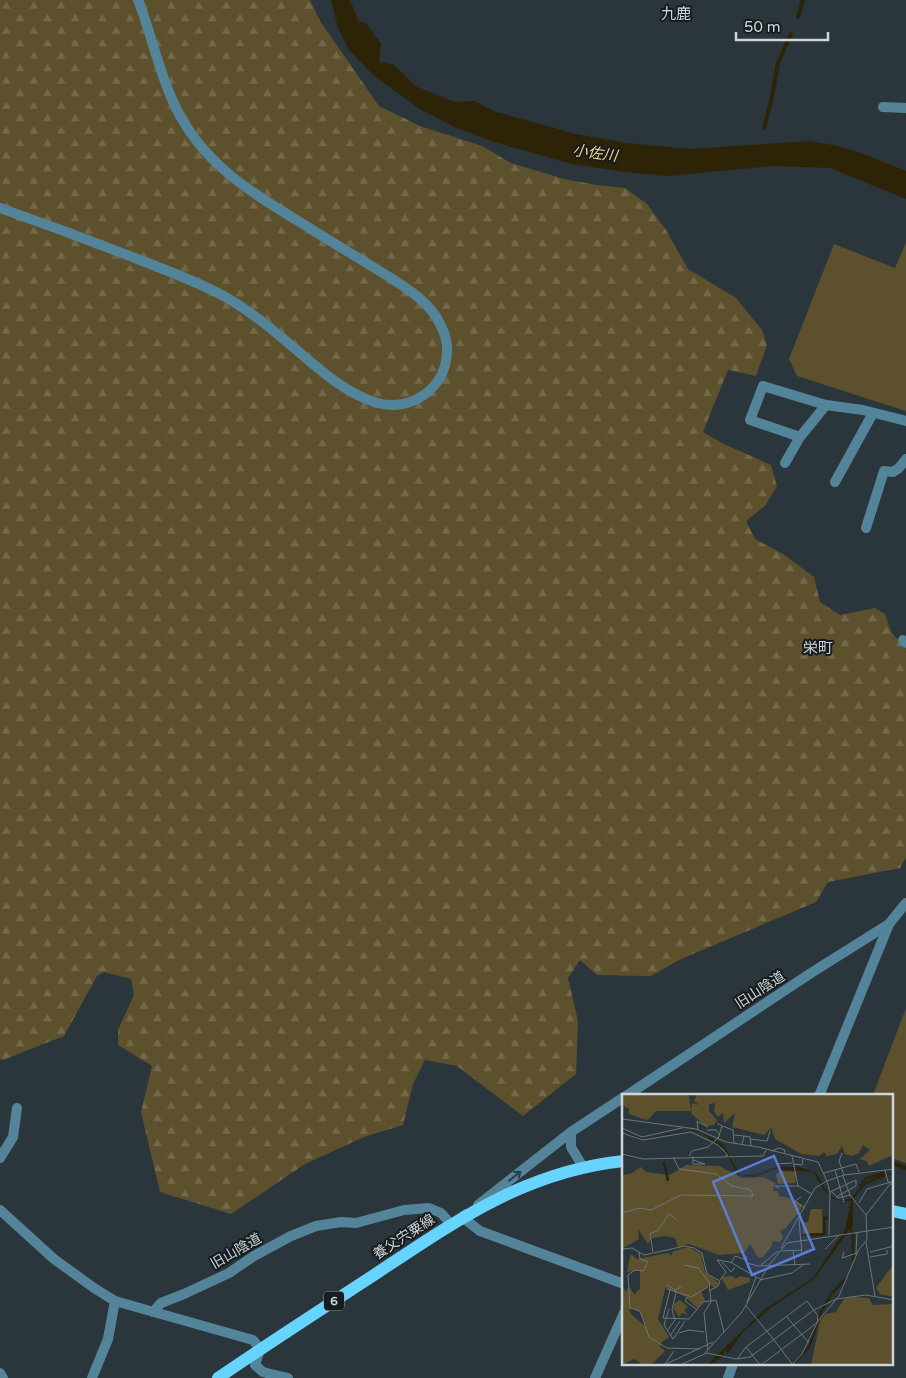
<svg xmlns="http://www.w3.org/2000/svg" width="906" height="1378" font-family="'Varela Round','Noto Sans JP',sans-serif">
  <defs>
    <pattern id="forest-firs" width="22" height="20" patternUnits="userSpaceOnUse" patternTransform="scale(1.25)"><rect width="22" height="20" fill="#5d502c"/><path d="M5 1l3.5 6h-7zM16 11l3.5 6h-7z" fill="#73684a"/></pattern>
  </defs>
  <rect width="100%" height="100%" fill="#2a363b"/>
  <polygon fill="url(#forest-firs)" points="0,0 310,0 320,21 379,106 420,126 482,146 511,163 564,179 597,185 625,188 647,204 666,230 688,269 736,298 762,330 767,345 756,376 728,370 703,432 724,444 771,465 777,486 765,506 746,521 755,539 783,554 814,577 820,602 840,615 875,608 885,614 891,632 906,649 906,858 900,868 828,882 816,902 679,960 651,976 597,975 580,960 568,978 578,1021 576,1074 523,1116 457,1066 425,1060 413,1084 403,1125 364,1137 305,1164 231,1214 160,1192 141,1112 152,1066 118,1045 118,1030 134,995 131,979 104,972 97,976 64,1036 3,1060 0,1059"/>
  <g fill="#5d502c">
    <polygon points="906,242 906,411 797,376 789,359 834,244 895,268"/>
    <polygon points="906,1008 906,1163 892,1158 892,1096 873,1095"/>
  </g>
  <polygon fill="#2d2306" points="331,0 349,0 356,13 358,21 366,23 381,44 379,62 393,64 417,87 455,102 474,101 496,112 576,134 626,143 691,149 810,141 838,146 864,154 906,171 906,199 830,168 773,166 667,176 624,172 572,164 494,142 454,127 420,109 373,75 349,50 338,28"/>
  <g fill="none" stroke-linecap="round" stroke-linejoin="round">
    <g stroke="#2d2306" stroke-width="4">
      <polyline points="798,17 803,0"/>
      <polyline points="764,128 772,97 778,63 791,34"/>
      <polyline points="892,1163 906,1168"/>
    </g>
    <g stroke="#538499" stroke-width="10">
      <polyline points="883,107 906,108"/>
      <polyline points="800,437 750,420 763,386 826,405 863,410 906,421"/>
      <polyline points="785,463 800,437 826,405"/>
      <polyline points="835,482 873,413"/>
      <polyline points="866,528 884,471 893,472 899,468 906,459"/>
      <polyline points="903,640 906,643"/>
      <polyline points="626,1096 811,973 889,924"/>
      <polyline points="819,1096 889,924"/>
      <polyline points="571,1132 571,1147 583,1167"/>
      <polyline points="0,1158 13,1137 17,1108"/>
      <polyline points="478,1205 571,1132 624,1097"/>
      <polyline points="0,1210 54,1259 94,1288 115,1301 253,1340 260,1349 255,1365 263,1372 288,1378"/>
      <polyline points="466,1214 462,1217 480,1231 624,1284"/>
      <polyline points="153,1312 161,1303 184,1294 229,1273 254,1256 291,1236 316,1226 341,1222 356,1223 404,1210 429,1208 441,1213 451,1224"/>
      <polyline points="0,1373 3,1378"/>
      <polyline points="92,1378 108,1339 115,1301"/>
      <polyline points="595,1378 624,1313"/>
      <polyline points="728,1378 733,1364"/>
    </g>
    <g stroke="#538499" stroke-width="10">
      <path d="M0 208C51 226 102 245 153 265 178 275 205 285 229 299 247 310 265 323 281 337 311 361 339 391 377 403 411 412 445 389 447 353 448 344 444 332 440 324 431 304 411 291 394 280 364 261 333 243 303 224 251 192 204 165 176 108 159 74 152 35 138 0"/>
      <polyline points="889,924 906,903"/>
    </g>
    <g stroke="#66d4ff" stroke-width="12">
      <polyline points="892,1211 906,1214"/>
      <path d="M218 1378C269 1343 322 1309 374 1275 454 1222 525 1171 624 1161"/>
    </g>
  </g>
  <defs><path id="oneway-shaft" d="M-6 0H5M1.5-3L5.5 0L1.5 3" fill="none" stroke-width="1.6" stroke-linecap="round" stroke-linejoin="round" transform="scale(1.25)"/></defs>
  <use stroke="#2c404a" href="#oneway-shaft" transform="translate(515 1176) rotate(-38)"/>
  <g text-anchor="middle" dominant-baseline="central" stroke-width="4" stroke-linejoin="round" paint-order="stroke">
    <rect fill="#171c1f" stroke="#979ea0" stroke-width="1" x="324" y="1291.5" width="20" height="19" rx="4"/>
    <g font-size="12" font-weight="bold" fill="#ced5d8">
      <text x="334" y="1301">6</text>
    </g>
    <g font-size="14" fill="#ced5d8" stroke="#171c1f">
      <text transform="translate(760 990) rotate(-33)">旧山陰道</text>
      <text transform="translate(404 1237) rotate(-33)">養父宍粟線</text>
      <text transform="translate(236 1251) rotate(-30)">旧山陰道</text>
    </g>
    <g font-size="15" fill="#ced5d8" stroke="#171c1f">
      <text x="676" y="14">九鹿</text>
      <text x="818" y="648">栄町</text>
    </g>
    <g font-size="15" font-style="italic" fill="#f8da88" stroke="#171c1f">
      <text transform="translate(595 153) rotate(8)">小佐川</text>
    </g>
  </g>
  <g transform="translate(622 1094)">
    <rect width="271" height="271" fill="#2a363b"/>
    <path d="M67 153 79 160 83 178 97 189 93 194 88 191 79 197 83 206 75 214 64 203 44 194 38 184 51 157Z" fill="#5d502c"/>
    <path d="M0 0H67L69 17H34L26 26 21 25 7 20V15L0 11ZM75 0H271V61L247 72 245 67 238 65 248 56 241 51 237 59 230 62 223 60 220 52 215 60 205 62 202 58 197 62 179 60 153 45 149 34 142 41 110 33 113 19 102 29 101 19 96 23 92 18 93 9 87 10V17L95 26 92 31 83 32 69 19 70 9 77 11 72 7ZM64 71 97 72 120 84 141 83 153 89 151 97H156L157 102 168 104 180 111 179 115 163 135 158 136 161 144 158 148 150 147V152L141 163 136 164 128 150 122 159 97 161 67 150 56 153 53 144 42 142 30 144 26 150 16 135 17 145 0 155V81L8 80 19 73 24 78 48 81ZM46 159 51 164 42 179 45 187 36 225 47 243 39 249 38 253 43 257 31 269 21 271 12 265 0 271V191L4 198 7 192 12 200 18 195V176L5 178 8 163 9 160 15 165ZM10 214 19 219 24 233 10 221 7 216ZM271 171V203L258 200 254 194ZM110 182 114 185 118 182 128 184V188L106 196 99 183ZM231 203 247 204 251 211 271 210V271H189L198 227 204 220 214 218 222 205ZM58 206 66 213 62 216 66 221 60 219 57 223 52 215V210Z" fill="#5d502c" fill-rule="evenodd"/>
    <path d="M159 77 174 78 173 89 156 90 154 80ZM189 115H200L201 140H181V128H186Z" fill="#5d502c"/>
    <path d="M61 36H65L77 37 95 47 102 52 118 81 136 80 154 73H176L187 76 193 78 196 82 207 101 218 107 229 104 245 87 255 82 271 79 243 91 231 105V131L193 184 150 213 121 238 106 259 102 256V261L89 271H85L143 215 191 184 223 136 229 107H218L210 104 202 96 191 78 154 75 132 83 116 81 102 55 78 38 64 36 19 46 12 44 0 38 22 45Z" fill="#2d2306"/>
    <path fill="none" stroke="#2d2306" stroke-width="2.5" d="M42 68 46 87M238 93 244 84 262 79M227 132 231 140V167M179 141 202 140V124H206M172 270 187 253 198 220 209 200 224 185"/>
    <path fill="none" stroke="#6c767a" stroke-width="1" d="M0 25 74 35 104 48 136 53 196 68 205 87 222 81 272 75M95 29 100 32 96 45M100 32 111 36 112 49M0 34 20 43 60 34M76 36 75 27 86 33M85 36H94L98 41M0 39 21 46 69 38 96 51 106 61 103 62M112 41 122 42 120 50M122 42 128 43 129 52M128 45 145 47 148 37M150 57 157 54 163 56 162 59M220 59 217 67 222 81M0 60 21 65 100 63 141 62 144 56M67 62 70 57 86 53 96 44M170 62 176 92 190 100M71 66 83 70H71V62M154 70 170 69M171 70 180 71 181 65M213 76 222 108M263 76 266 88 272 92M202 79 234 70 237 78M157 94 153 92H176M208 98 234 86M210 98 216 104 228 101M179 103 173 107 183 114M214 103 234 92V86M237 109 245 95 272 87M0 119 18 114 29 116 59 101 131 102 129 96 110 92 94 80 57 75 51 63M244 121 268 90M177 125 180 161M244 148 253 202M159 154 193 94 205 87 208 98 207 141M0 155 10 154 22 161 63 152 72 154 80 159 85 180 98 187 96 192 87 197M203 155 216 142M171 156 173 171M160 157 179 156M17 158 18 165 26 168 21 177 13 176 6 181 8 214 18 217 27 243 45 254 78 255M31 158 28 140 36 136 47 120 54 125M222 158 220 164 235 159M248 158 272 152M234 159 235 138M124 162 125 169 136 172 188 170M248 163 265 160V156M100 168 109 178 113 173M109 169 113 162 124 166M62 171 76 174 87 188 89 208 82 219 86 256M139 171 156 157M98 186 104 178 95 166 108 168 138 185M138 186 170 179 181 171M45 191 53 196 61 192M45 195 70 203M48 196 41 224 67 225 81 208 94 206 102 238M66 203 63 207 75 216M69 203 86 193M125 208 134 183M124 212 152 246M47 215 42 231 51 245 63 227M164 222 187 249M45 237 53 226 50 216 54 198M57 239 67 236 82 238M48 242 58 227M152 246 171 271M124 253 138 271M83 259 120 218 147 171 165 149 272 133M116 264 124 253 185 207 196 222 195 229M43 270 52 257M42 271 91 248M58 271 85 259 114 265 128 263 192 216 214 205 244 201 272 206M139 271 196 228M170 271 180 260 196 227 217 202 237 155 245 146 244 121 228 101 221 82"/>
    <path fill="#5b7dd8" fill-opacity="0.15" stroke="#5b7dd8" stroke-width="2.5" d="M152 62 192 155 130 181 91 88Z"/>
    <rect width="271" height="271" fill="none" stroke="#ced5d8" stroke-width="2.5"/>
  </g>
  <path d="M736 32v8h92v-8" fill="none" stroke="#ced5d8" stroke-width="2.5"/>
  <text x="744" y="32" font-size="15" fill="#ced5d8" stroke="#171c1f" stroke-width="4" paint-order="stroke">50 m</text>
</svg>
